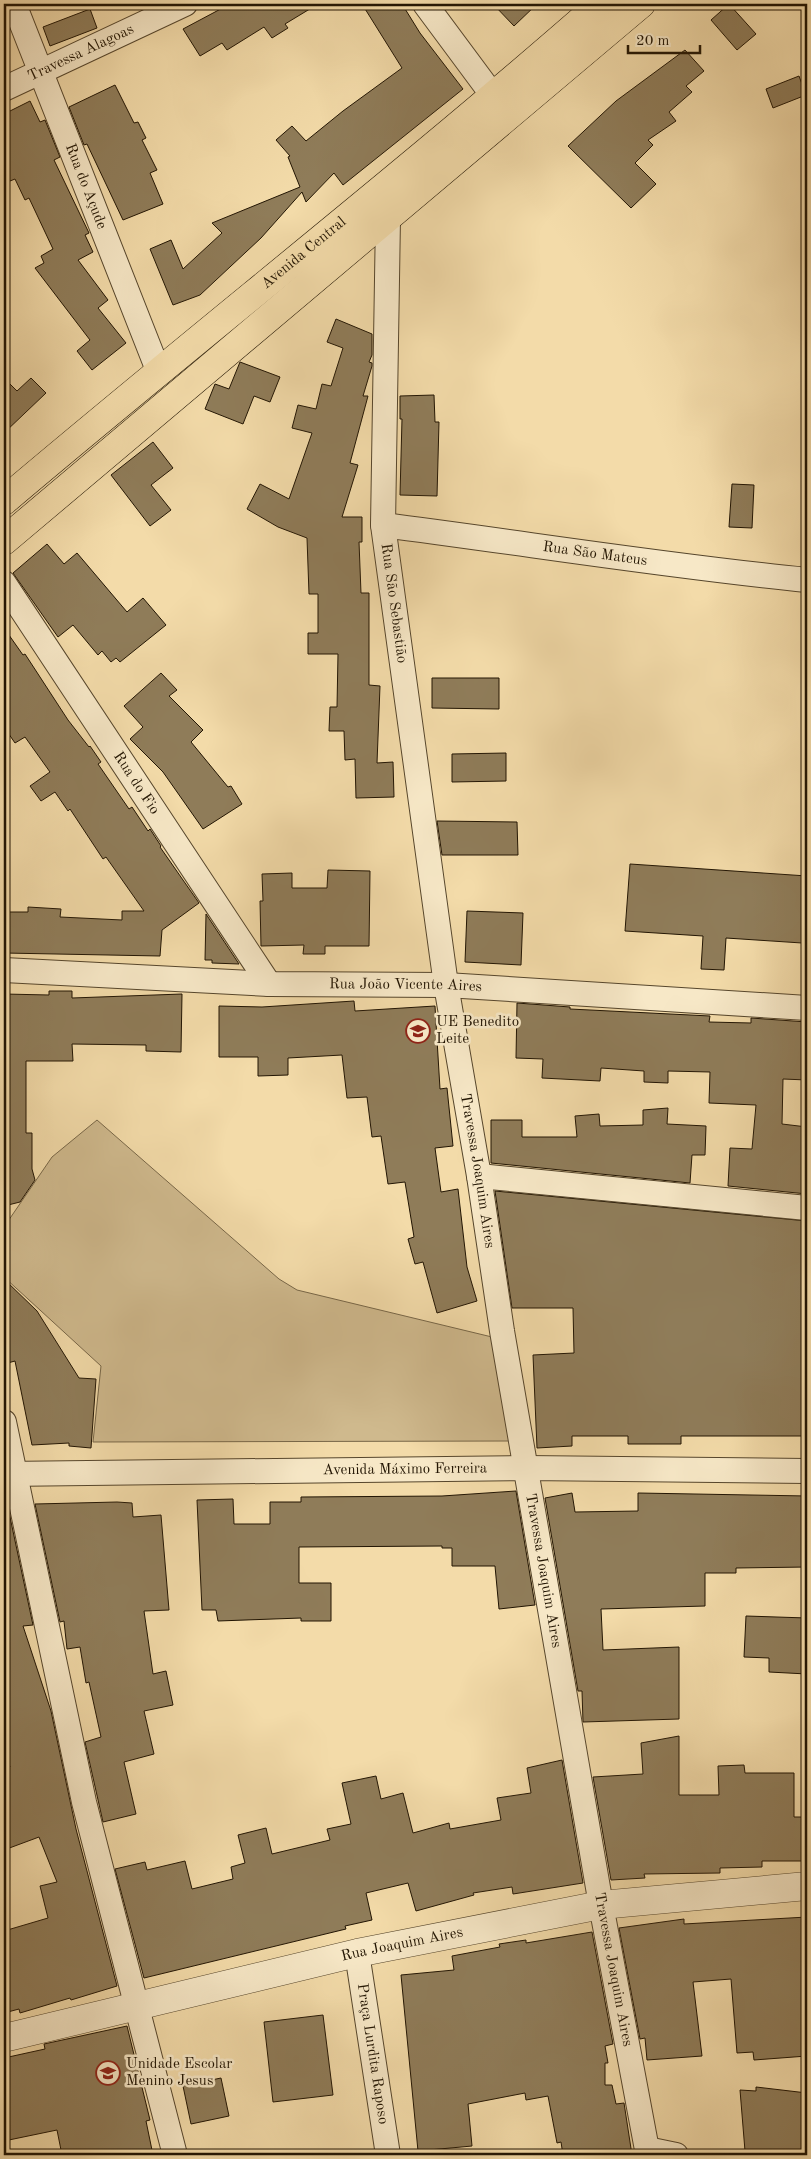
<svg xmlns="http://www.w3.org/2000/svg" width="811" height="2159" font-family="'Old Standard TT',serif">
  <rect width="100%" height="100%" fill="#f3dba9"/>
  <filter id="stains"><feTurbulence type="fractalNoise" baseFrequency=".004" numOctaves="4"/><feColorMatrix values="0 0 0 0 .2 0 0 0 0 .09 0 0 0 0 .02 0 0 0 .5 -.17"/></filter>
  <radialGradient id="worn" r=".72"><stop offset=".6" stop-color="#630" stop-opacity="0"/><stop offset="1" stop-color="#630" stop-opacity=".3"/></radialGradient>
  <polygon fill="#cfb98d" stroke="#786748" points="97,1120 279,1279 297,1290 492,1337 509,1441 93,1442 101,1366 4,1277 4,1227 52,1157"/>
  <g fill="#8f7c59" stroke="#221503">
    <polygon points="230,4 318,4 285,24 288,28 272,38 264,27 227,50 222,43 200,56 183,29"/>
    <polygon points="362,4 402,4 420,33 463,89 343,185 334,173 306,202 302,192 261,238 200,295 173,305 150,249 171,240 183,269 222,233 212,223 300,187 288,157 290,156 276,140 292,126 306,141 343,111 402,68"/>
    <polygon points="493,4 537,4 514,26"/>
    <polygon points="729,4 756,34 737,50 711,20"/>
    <polygon points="90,9 97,28 50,46 43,27"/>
    <polygon points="685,50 704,71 686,86 692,92 669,112 676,121 648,140 653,145 635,163 656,184 631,208 568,146 616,101"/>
    <polygon points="799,76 806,95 773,108 766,89"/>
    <polygon points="115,85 134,123 138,122 146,138 142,140 157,170 150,173 163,204 123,220 87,144 84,145 69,107"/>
    <polygon points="30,101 40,122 45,120 60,157 54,160 89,233 85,235 93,252 78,260 108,300 98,308 126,343 92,370 77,351 90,340 35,268 44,263 41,256 53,249 29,198 25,200 15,179 10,181 4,169 4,114"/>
    <polygon points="336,319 372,334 372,355 369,362 372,363 372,366 363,396 368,396 350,463 358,465 342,517 362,517 362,542 359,542 361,593 369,593 369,685 380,686 377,763 393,762 394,797 356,798 355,759 345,760 344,731 329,731 330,707 337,707 338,654 308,654 308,633 318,633 318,594 309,594 307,538 278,527 247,509 260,484 289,499 312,433 292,428 298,405 316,409 322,384 331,386 343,348 327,342"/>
    <polygon points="240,362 280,377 270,402 254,396 243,424 205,409 215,384 229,389"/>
    <polygon points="4,378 17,391 31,378 46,393 4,433"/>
    <polygon points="434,395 435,422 439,422 437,496 400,495 402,419 400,419 400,396"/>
    <polygon points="153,442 173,468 151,485 171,510 150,526 111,475"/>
    <polygon points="732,484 754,485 752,528 729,527"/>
    <polygon points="47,544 64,564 77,553 127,612 143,598 166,625 120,662 116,658 111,662 102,651 98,655 73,625 58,637 13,573"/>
    <polygon points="4,628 23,655 25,654 68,720 89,747 90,746 101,762 98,764 129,809 132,807 148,831 150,829 161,846 160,847 199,903 162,930 160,956 4,953 4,912 28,912 28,907 61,909 60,917 122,920 122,911 144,911 106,857 103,859 70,809 68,811 55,792 41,801 30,786 50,772 25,737 15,743 4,727"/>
    <polygon points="161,673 177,690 169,696 203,730 191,742 228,787 231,786 242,804 203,829 163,772 130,739 143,727 124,706"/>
    <polygon points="432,678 499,678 499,709 432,708"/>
    <polygon points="506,753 506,781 452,782 452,754"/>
    <polygon points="437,821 517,822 518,855 442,855"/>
    <polygon points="630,864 807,876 802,943 726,938 724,970 701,969 703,936 625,931"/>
    <polygon points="328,870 370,871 369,946 325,946 325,954 303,954 304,945 261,946 260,901 263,901 262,874 292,873 292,888 327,888"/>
    <polygon points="467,911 523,913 521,965 465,962"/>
    <polygon points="206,914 239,964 212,963 212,960 205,960"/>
    <polygon points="49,991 72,991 72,998 182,994 181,1052 146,1051 146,1045 72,1044 73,1061 26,1061 26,1133 32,1133 32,1169 35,1180 20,1202 4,1206 4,994 49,995"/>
    <polygon points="354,1001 355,1011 435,1006 440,1089 447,1088 453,1146 435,1148 441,1192 458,1189 467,1267 477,1301 437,1313 423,1262 415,1264 408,1239 414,1237 405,1182 388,1184 381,1136 372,1137 367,1097 347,1098 342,1055 288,1058 288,1075 258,1076 258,1057 219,1057 219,1006 262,1007"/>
    <polygon points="517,1003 570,1007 570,1009 710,1016 709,1022 751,1023 751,1018 807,1022 807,1080 783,1079 782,1124 807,1127 807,1194 728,1186 730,1148 752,1149 756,1105 709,1103 710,1072 668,1071 668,1083 644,1082 644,1071 601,1068 600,1081 542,1078 543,1059 516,1058"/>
    <polygon points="668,1108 667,1124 706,1126 705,1155 692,1155 690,1183 491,1163 491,1120 522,1120 522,1137 577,1137 575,1116 599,1114 600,1126 643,1125 643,1110"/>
    <polygon points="495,1191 807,1221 807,1436 681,1436 681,1444 628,1444 628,1436 572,1436 572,1446 537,1448 533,1355 574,1353 573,1308 512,1308"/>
    <polygon points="4,1279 37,1311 79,1378 96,1379 91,1448 69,1446 69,1443 32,1445 15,1361 4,1364"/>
    <polygon points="516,1491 535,1605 499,1609 495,1566 452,1566 452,1548 442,1548 442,1546 299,1547 299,1583 331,1583 331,1621 301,1621 301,1618 218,1621 216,1610 202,1610 197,1500 233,1499 234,1524 270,1524 270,1502 301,1502 301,1497 442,1496"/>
    <polygon points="572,1493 575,1512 638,1511 638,1493 807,1496 807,1567 736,1568 736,1573 705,1573 705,1606 601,1609 603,1650 679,1647 679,1719 583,1722 582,1691 578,1691 545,1498"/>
    <polygon points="117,1502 132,1503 133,1517 161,1515 169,1610 144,1611 153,1674 166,1671 173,1705 144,1711 154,1754 124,1762 136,1814 103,1822 85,1742 101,1737 89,1682 86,1683 80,1647 67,1649 64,1621 60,1622 35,1504"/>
    <polygon points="4,1503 7,1503 33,1625 23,1626 51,1711 76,1829 117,1986 71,2000 70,1998 20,2013 19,2009 4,2013 4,1931 48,1918 40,1886 57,1882 39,1837 4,1850 4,1770 10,1767 4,1748"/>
    <polygon points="746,1616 807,1618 807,1674 769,1672 769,1658 744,1657"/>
    <polygon points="679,1736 679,1795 719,1795 718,1766 744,1765 745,1773 794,1773 794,1817 807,1817 807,1861 762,1861 762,1867 720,1868 720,1873 644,1874 645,1878 611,1880 593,1777 643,1774 641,1743"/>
    <polygon points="562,1760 583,1883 513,1894 512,1887 473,1893 474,1895 416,1911 408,1883 366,1893 372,1920 345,1926 346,1929 144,1978 115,1869 145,1862 147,1870 185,1861 192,1889 233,1879 231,1867 245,1863 238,1835 266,1828 272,1854 330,1840 327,1829 351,1824 342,1783 376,1776 381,1799 403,1793 413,1833 449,1823 450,1829 501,1820 497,1798 531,1793 527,1768"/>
    <polygon points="807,1917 807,2056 754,2060 753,2052 737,2053 731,1979 693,1982 702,2056 647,2060 645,2038 640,2039 619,1928 684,1919 684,1924"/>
    <polygon points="592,1932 613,2044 605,2046 608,2063 605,2063 605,2085 612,2085 616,2104 624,2103 632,2155 563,2155 561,2142 557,2143 548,2096 526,2100 525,2093 468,2104 472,2146 418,2151 401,1975 454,1970 452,1956 500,1947 499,1944 526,1940 526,1943"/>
    <polygon points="323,2015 333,2095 273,2102 264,2022"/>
    <polygon points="127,2026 150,2120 146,2121 153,2155 62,2155 57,2130 4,2141 4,2058 45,2049 44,2044"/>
    <polygon points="221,2078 229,2116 191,2124 183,2086"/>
    <polygon points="756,2087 807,2093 807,2155 759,2155 745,2151 740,2090 756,2091"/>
  </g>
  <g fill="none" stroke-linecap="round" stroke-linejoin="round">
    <g stroke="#56462c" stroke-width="26">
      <g id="minor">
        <path id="s1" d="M14 4 158 370"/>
        <polyline points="425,4 494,97"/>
        <path id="s2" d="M4 89 185 4"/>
        <path id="s3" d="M388 218 383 525 446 985 479 1176 502 1331 601 1905 648 2155"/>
        <path id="s4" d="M383 525C524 543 665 566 807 580"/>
        <path id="s5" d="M4 583 269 984"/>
        <path id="s6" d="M4 970 269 984 446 985 807 1008"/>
        <polyline points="479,1176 807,1208"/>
        <polyline points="4,1422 84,1802 175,2155"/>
        <path id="s7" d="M4 1474 526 1468 807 1471"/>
        <path id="s8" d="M357 1953 388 2155"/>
        <polyline points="647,2149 676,2155"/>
      </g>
    </g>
    <g stroke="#56462c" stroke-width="29">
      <g id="tertiary">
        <path id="s9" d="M4 2038 357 1953 601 1905 807 1886"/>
      </g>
    </g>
    <g stroke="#221503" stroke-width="29">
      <g id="primary">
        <path id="s10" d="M4 501C201 334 406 174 600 4"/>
        <polyline points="4,541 641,4"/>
      </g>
    </g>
    <use href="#minor" stroke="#f7e8c7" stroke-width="24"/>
    <use href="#tertiary" stroke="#f7e8c7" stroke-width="28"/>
    <use href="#primary" stroke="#f3dba9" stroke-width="28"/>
  </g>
  <defs>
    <g id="school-ring" transform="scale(1.25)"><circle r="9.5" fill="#f7e8c7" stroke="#8f2418" stroke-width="1.5"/><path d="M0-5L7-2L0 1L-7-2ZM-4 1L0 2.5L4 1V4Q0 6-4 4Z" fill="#8f2418"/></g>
  </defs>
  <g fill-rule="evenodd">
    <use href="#school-ring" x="418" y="1031"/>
    <use href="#school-ring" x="108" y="2073"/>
  </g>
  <g text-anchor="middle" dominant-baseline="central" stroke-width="5" stroke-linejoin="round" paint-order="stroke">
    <g font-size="15" fill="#221503" stroke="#f7e8c7">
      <text stroke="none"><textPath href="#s2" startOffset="85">Travessa Alagoas</textPath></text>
      <text stroke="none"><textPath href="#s1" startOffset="196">Rua do Açude</textPath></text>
      <text stroke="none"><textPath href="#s10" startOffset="389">Avenida Central</textPath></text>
      <text stroke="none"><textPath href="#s4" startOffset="214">Rua São Mateus</textPath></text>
      <text stroke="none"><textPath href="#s3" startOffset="386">Rua São Sebastião</textPath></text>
      <text stroke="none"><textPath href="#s5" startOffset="240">Rua do Fio</textPath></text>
      <text stroke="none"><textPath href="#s6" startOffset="402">Rua João Vicente Aires</textPath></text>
      <text stroke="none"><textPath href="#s3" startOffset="960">Travessa Joaquim Aires</textPath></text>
      <text stroke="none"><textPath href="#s7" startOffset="401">Avenida Máximo Ferreira</textPath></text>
      <text stroke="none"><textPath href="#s3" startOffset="1365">Travessa Joaquim Aires</textPath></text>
      <text stroke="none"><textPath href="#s9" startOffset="409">Rua Joaquim Aires</textPath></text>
      <text stroke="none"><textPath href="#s3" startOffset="1770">Travessa Joaquim Aires</textPath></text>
      <text stroke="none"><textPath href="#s8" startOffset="102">Praça Lurdita Raposo</textPath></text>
    </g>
    <g font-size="15" fill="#221503" stroke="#f7e8c7" text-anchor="start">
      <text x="436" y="1022">UE Benedito<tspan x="436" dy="17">Leite</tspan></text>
      <text x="126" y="2064">Unidade Escolar<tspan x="126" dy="17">Menino Jesus</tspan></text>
    </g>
  </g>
  <rect width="811" height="2159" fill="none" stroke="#f3dba9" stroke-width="20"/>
  <rect x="5" y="5" width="801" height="2149" fill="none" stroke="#221503" stroke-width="2.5"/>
  <rect x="10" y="10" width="791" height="2139" fill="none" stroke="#221503"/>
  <path d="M628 45v8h72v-8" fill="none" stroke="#221503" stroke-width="2.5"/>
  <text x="636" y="45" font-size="15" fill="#221503" stroke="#f7e8c7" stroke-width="4" paint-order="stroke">20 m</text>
  <rect width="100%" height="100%" filter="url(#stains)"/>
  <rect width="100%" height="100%" fill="url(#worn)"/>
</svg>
